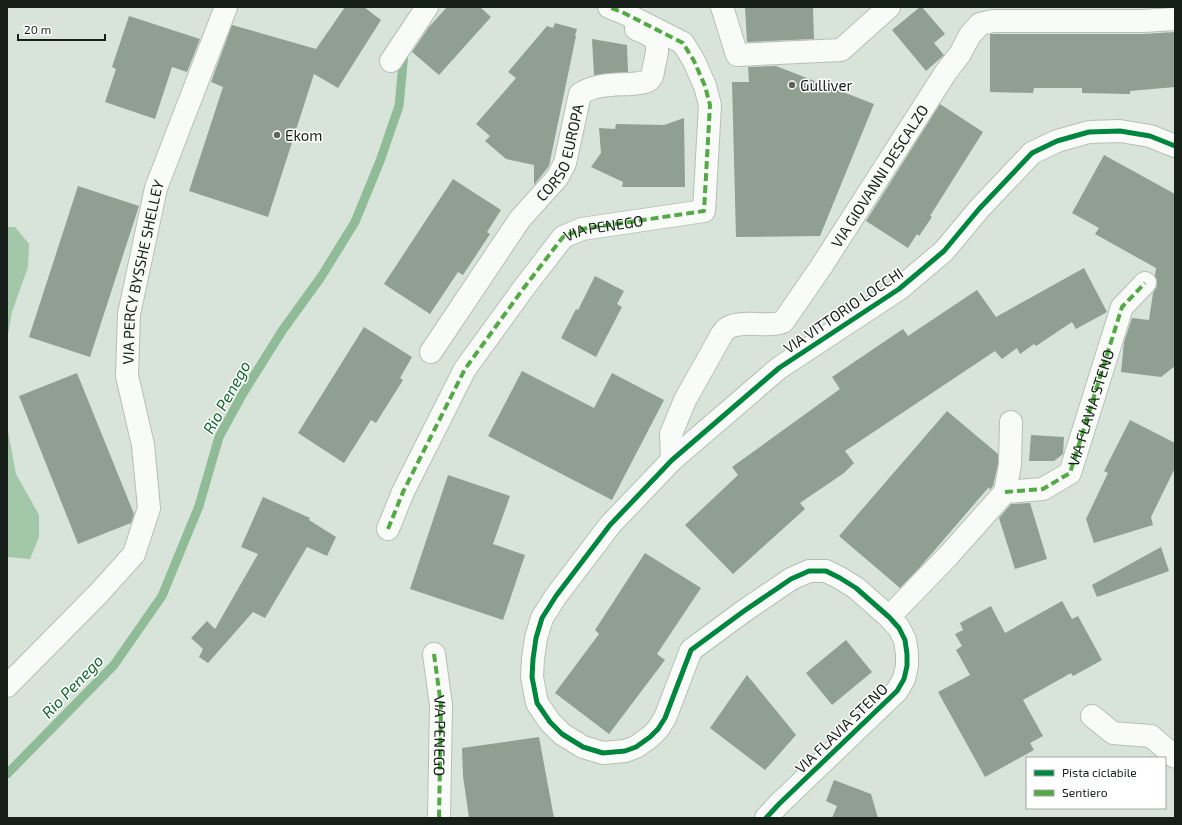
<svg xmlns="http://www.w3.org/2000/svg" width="1182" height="825" font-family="'Exo 2',sans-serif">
  <rect width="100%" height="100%" fill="#d8e4da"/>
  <g fill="#a3c7a9">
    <polygon points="7,227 15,227 29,244 28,267 12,312 7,340"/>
    <polygon points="7,426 16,474 39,515 39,537 30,559 7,557"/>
  </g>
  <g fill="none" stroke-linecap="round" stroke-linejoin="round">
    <polyline stroke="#8fbb97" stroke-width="9" points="7,774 114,665 162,596 199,506 219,437 242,395 282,331 321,277 355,222 380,161 399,106 404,53"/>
  </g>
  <g fill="#8f9f92">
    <polygon points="345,7 364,7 381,20 338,88 314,74 268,217 189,191 223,87 211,82 232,25 316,49"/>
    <polygon points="447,7 480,7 491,17 439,75 412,52 429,27"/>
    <polygon points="745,7 813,7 814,39 747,42"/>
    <polygon points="920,7 922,7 945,34 934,43 944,55 926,71 892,30"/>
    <polygon points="129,16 200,39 187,72 172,67 155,119 105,102 116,69 112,67"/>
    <polygon points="555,23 577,29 575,36 576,36 549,166 534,185 534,165 506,159 485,141 490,136 476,124 516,78 508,72 547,26 553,28"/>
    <polygon points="1175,32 1175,87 1130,91 1130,94 1082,93 1082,88 1034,88 1033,93 990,92 990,34 1143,34"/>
    <polygon points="592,39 627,45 628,72 594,75"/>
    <polygon points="776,66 874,104 820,236 736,237 732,82 749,82 748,67"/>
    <polygon points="940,104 983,132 930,216 932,217 919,236 917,234 908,248 866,221"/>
    <polygon points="684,118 685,187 622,187 623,182 591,167 601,153 599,128 615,129 616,124 664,125"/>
    <polygon points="1104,155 1175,194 1175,366 1161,377 1121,372 1124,342 1132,318 1149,320 1153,293 1157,286 1157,280 1155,276 1156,268 1095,234 1099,228 1072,213"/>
    <polygon points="453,179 501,210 487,232 490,234 463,275 458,272 430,314 384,284"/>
    <polygon points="78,186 139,206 90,357 29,337"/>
    <polygon points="1084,268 1107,312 1076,329 1072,322 1036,346 1034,344 1020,354 1017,348 1002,359 995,351 845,451 854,463 844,473 800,503 805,509 733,574 685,525 738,475 732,467 840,389 832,377 903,329 908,336 977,290 996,317"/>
    <polygon points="595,276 624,291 617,304 622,307 596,357 561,338 576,309 578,310"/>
    <polygon points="364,327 412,357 400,378 403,380 376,423 371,420 344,463 298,433"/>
    <polygon points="522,371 594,408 612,373 664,400 612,500 488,436"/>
    <polygon points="77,373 134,514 131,523 78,544 19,396"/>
    <polygon points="947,411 998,454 998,464 993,486 990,490 989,487 921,566 900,588 839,536"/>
    <polygon points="1130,420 1175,443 1175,468 1151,517 1153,525 1094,543 1086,519 1108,473 1104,471"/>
    <polygon points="1031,435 1064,437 1063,454 1054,461 1029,461"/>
    <polygon points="448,475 510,496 493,544 525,555 503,620 410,589"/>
    <polygon points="263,497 310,518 309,520 336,537 327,556 307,547 265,618 253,612 208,663 199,657 203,649 191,638 207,621 215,629 258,554 241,547"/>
    <polygon points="1030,503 1047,559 1015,569 999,518 1011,504"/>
    <polygon points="1161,547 1169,571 1097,597 1092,585"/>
    <polygon points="645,553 701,588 657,654 665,660 609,734 555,693 599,634 595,630"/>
    <polygon points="1062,601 1072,619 1078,616 1102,660 1073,676 1071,673 1023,700 1043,736 1030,743 1034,750 985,777 938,692 970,675 956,650 962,646 955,634 963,630 960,623 991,606 1005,633"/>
    <polygon points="846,640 872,672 832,705 806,673"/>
    <polygon points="747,675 796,735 765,770 710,728"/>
    <polygon points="539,737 554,818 469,818 463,776 462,748"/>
    <polygon points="834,780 871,794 878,818 832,818 837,806 826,801"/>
  </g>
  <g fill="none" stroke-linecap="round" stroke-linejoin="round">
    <g stroke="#b6bfb7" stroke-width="24">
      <g id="minor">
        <polyline points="722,7 737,55 841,50 889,7"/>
        <polyline points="391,61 427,7"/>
        <path id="s1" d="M431 352 520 219 557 178 565 163 580 94C595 84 613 85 631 84 636 83 643 84 649 80 653 77 653 71 654 66 660 42 659 38 636 29"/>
        <path id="s2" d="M672 460 671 434 685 400 722 334C724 331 728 327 732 326 749 320 767 328 783 322L821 267 946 72 960 54 970 35 980 24 993 21H1143L1175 19"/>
        <path id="s3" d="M1005 492 1043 489 1070 473 1122 307 1145 283"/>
        <path id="s4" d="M388 529 403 492 465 369 523 289 563 237 582 229 704 211 710 105 705 86 694 61 683 43 624 13 609 7"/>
        <polyline points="889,617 948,556 1005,492 1010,465 1011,422"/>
        <path id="s5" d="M434 654 441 705 439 818"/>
        <path id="s6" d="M7 686 99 593 134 554 149 508 143 445 127 376 129 314 156 188 226 7"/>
        <polyline points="1092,716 1113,733 1151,736 1175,757"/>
        <polyline points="766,818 779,804 897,691 904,679 907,666 907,654 905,640 899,628 889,617 856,588 840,578 826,571 809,571 791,579 744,611 691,650 665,718 658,729 650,737 636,747 625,751 603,753 583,747 562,734 550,722 537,703 532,677 533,659 536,638 542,618 556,596 610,525 672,460 779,368 899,289 944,251 979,209 1032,153 1057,141 1089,132 1120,131 1150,136 1175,146"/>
      </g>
    </g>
    <use href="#minor" stroke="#f9fbf9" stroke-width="22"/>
    <g stroke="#52aa42" stroke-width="4" stroke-dasharray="8 4" stroke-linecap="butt">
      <polyline points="1005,492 1043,489 1070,473 1122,307 1145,283"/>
      <polyline points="388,529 403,492 465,369 523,289 563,237 582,229 704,211 710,105 705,86 694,61 683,43 624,13 609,7"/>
      <polyline points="434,654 441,705 439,818"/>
    </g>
    <g stroke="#fff" stroke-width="8">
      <polyline id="cycleway" points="766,818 779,804 897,691 904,679 907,666 907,654 905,640 899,628 889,617 856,588 840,578 826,571 809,571 791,579 744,611 691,650 665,718 658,729 650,737 636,747 625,751 603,753 583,747 562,734 550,722 537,703 532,677 533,659 536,638 542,618 556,596 610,525 672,460 779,368 899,289 944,251 979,209 1032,153 1057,141 1089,132 1120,131 1150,136 1175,146"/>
    </g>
    <use href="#cycleway" stroke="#00873e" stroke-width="5"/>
  </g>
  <g fill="#5b645d" stroke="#fff" stroke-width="1.5">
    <circle cx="792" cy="85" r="4"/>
    <circle cx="277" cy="135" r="4"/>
  </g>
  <g text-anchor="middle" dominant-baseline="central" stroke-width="3" stroke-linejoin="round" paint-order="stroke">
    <g font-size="15" fill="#171f19" stroke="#fff" text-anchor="start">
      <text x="800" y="85">Gulliver</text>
      <text x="285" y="135">Ekom</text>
    </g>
    <g font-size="15" fill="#171f19" stroke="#fff">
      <text stroke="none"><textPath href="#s1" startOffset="240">CORSO EUROPA</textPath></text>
      <text stroke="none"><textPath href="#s2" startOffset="378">VIA GIOVANNI DESCALZO</textPath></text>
      <text stroke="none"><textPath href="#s4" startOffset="384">VIA PENEGO</textPath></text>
      <text stroke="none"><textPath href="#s6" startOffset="471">VIA PERCY BYSSHE SHELLEY</textPath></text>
      <text transform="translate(843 310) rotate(-34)">VIA VITTORIO LOCCHI</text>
      <text stroke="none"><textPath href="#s3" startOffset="138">VIA FLAVIA STENO</textPath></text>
      <text transform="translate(841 728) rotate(-44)">VIA FLAVIA STENO</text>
      <text stroke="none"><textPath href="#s5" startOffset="82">VIA PENEGO</textPath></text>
    </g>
    <g font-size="16" font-style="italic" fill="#10692d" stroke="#fff">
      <text transform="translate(226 397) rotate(-61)">Rio Penego</text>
      <text transform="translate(72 686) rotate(-46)">Rio Penego</text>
    </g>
  </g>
  <rect width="1182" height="825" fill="none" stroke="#171f19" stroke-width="16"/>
  <rect x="1026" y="757" width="140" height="52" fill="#ffffff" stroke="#a2a5a3"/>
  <rect x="1034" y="770" width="20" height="6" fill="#00873e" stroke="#a2a5a3"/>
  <text x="1062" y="777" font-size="12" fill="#171f19">Pista ciclabile</text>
  <rect x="1034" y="790" width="20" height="6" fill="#52aa42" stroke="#a2a5a3"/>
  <text x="1062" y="797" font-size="12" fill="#171f19">Sentiero</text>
  <path d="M18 34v6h87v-6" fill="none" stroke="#171f19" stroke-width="2"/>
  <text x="24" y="34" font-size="12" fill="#171f19" stroke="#ffffff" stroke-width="3" paint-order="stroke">20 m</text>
</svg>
